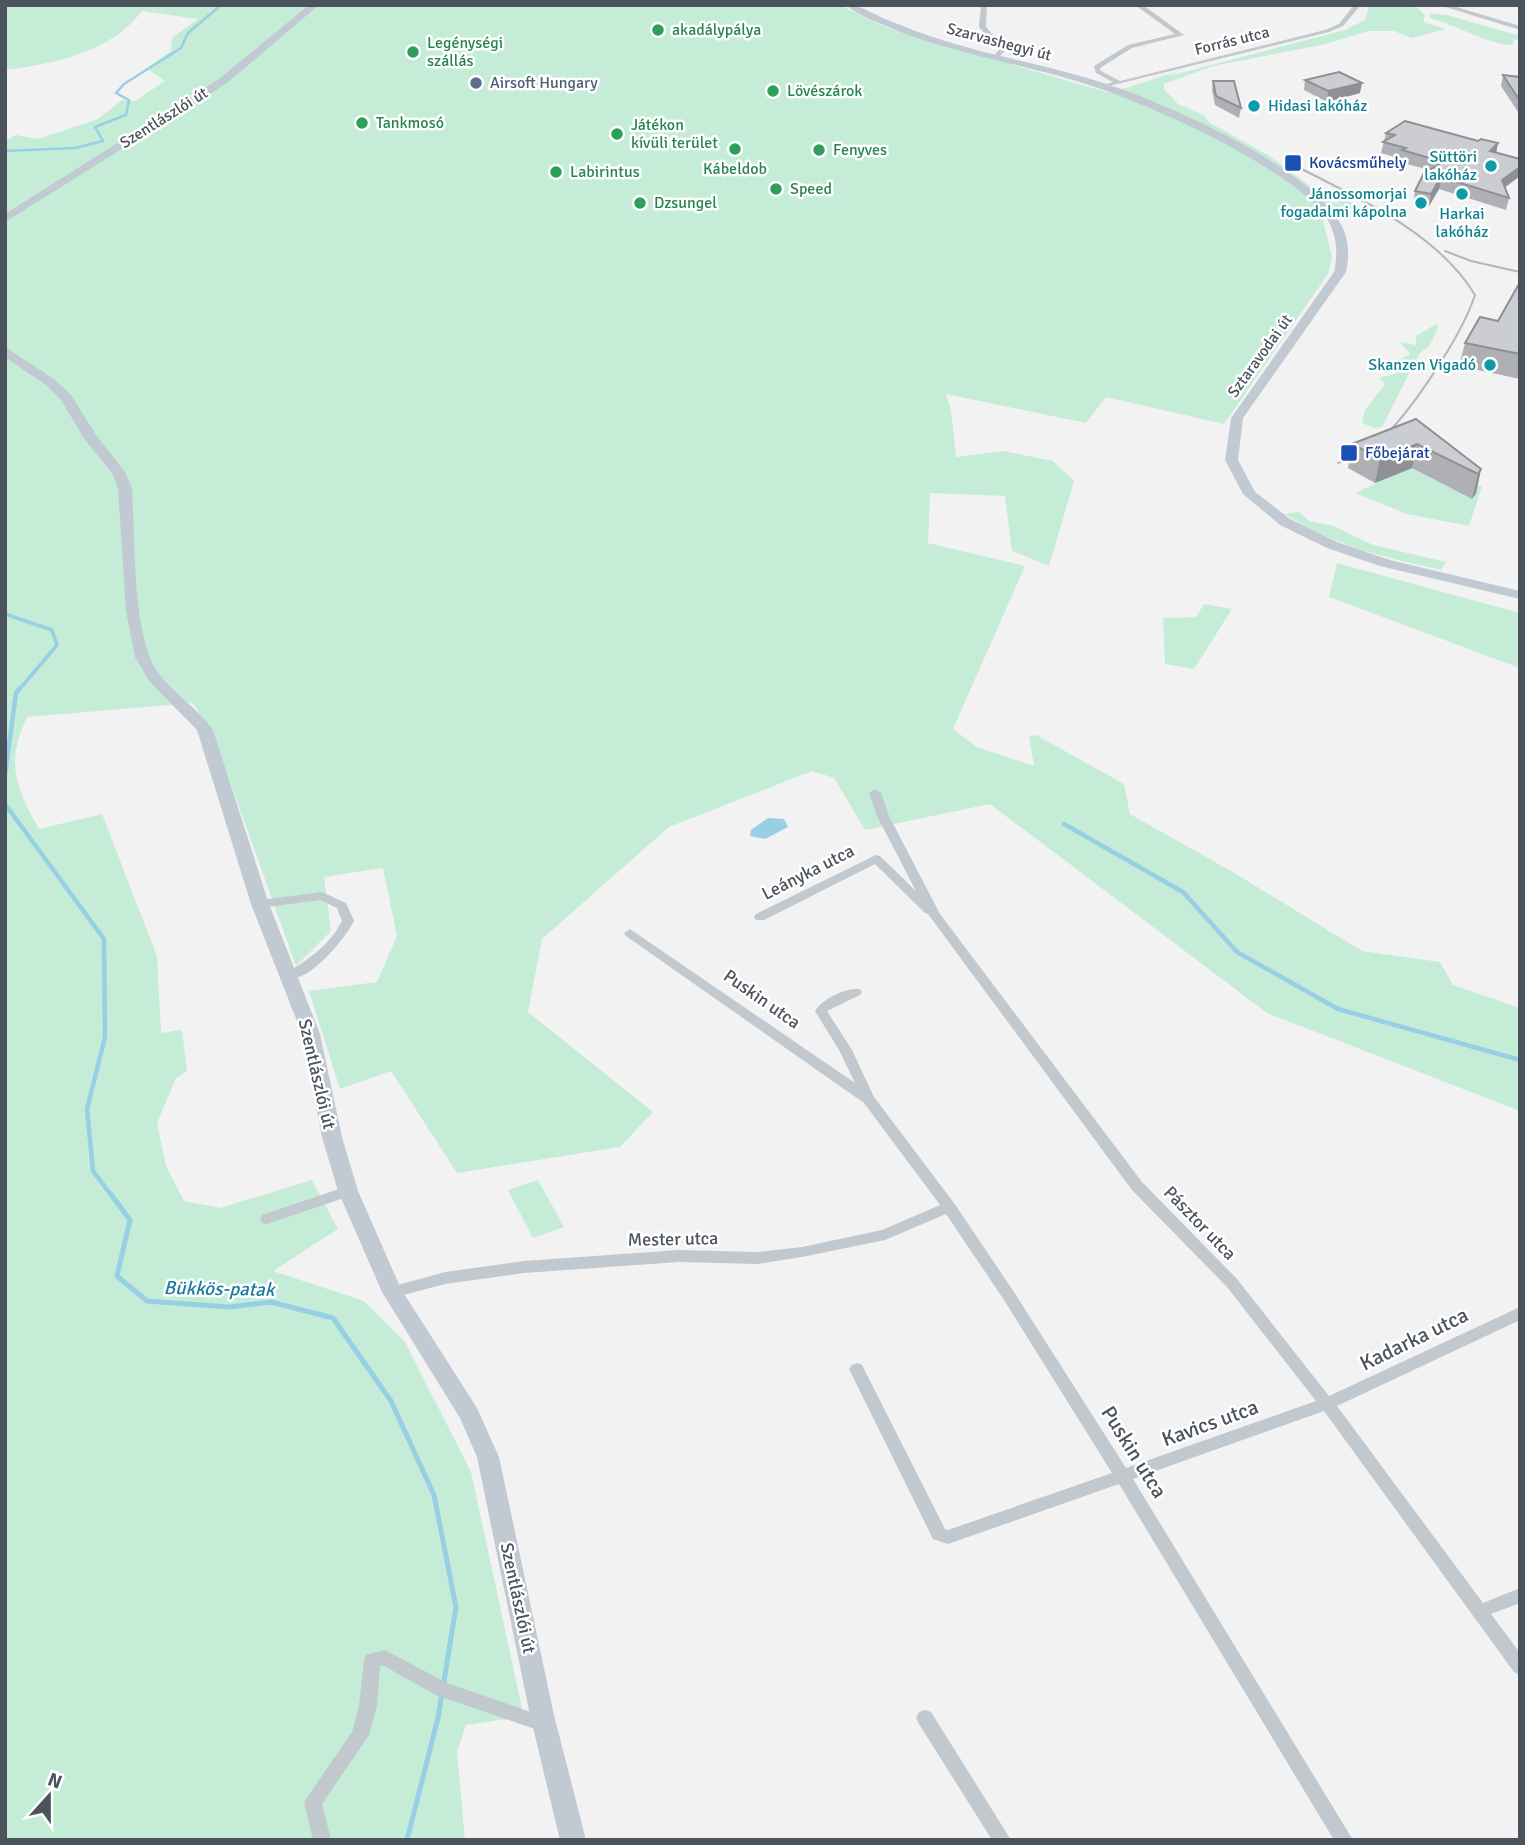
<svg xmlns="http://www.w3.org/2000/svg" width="1525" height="1845" font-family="Signika,sans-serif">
  <rect width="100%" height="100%" fill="#f3f2f2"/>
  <g fill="#c5ecd7">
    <path d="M5 5H839L890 29 1110 93 1179 71 1169 76 1345 30 1365 20 1369 7 1400 5 1418 8 1425 16 1423 22 1446 29 1411 38 1394 31H1368L1326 44 1213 66 1164 84V89L1178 104 1203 115 1210 123 1268 155 1330 201 1343 206 1315 188 1323 187 1365 210 1360 212 1345 207 1352 215 1323 220 1332 258 1328 274 1224 424 1106 397 1086 423 946 394 951 410 956 457 1003 451 1053 461 1074 481 1049 566 1012 551 1005 496 930 493 928 543 1025 566 953 729 977 747 1034 766 1029 736 1036 735 1124 784 1130 814 1236 874 1362 951 1440 962 1453 985 1520 1008V1111L1267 1013 990 804 865 830 834 778 812 771 669 827 542 939 528 1012 653 1112 620 1147 457 1173 391 1071 340 1089 309 991 377 982 397 936 383 868 324 877 331 931 296 966 214 737 193 703 27 717C5 763 16 788 39 829L102 814 157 956 161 1033 182 1030 187 1071 176 1078 157 1123 166 1166 184 1201 220 1208 312 1180 338 1229 273 1271 364 1301 405 1342 471 1472 522 1708 515 1718 466 1725 457 1752 465 1840H5V141L16 135 38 139 98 119 122 100 135 101 165 81 147 68 171 51 172 38 198 19 142 11C111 52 54 64 5 70Z"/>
    <path d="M1430 13 1447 15 1520 36V40L1513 39V45C1491 46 1455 24 1430 18Z"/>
    <polygon points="1436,324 1438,328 1430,345 1419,354 1382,427 1374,428 1362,423 1365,410 1385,384 1379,378 1395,374 1395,363 1410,354 1400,342 1416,345 1416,336"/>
    <polygon points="1411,467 1450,488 1462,483 1482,486 1469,526 1407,514 1355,493"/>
    <path d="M1299 512 1309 521 1334 526 1373 545 1446 562 1441 570C1385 557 1333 546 1285 514Z"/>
    <polygon points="1337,563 1520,613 1520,668 1329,597"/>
    <polygon points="1204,604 1232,609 1194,669 1165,664 1163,618 1196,617"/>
    <polygon points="538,1180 564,1227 533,1238 508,1190"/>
  </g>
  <polygon fill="#97cfe4" points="768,818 784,819 788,827 765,839 750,836 751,830"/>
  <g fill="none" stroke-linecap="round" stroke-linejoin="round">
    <polyline stroke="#97cfe4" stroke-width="2.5" points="5,151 75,148 103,141 95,127 126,115 129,100 116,93 124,84 181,48 188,33 221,5"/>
    <polyline stroke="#97cfe4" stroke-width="3.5" points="5,614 52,630 57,645 18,691"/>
    <g stroke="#97cfe4" stroke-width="4.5">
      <polyline points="5,775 16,693 19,689"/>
      <polyline points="5,804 104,939 105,1037 87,1109 93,1171 111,1195"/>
      <polyline points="1064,824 1183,892 1237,952 1338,1009 1520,1060"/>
    </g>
    <polyline stroke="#97cfe4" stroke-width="5" points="110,1193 130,1220 117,1276 147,1301 229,1307 271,1302 333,1318 391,1401 434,1495 456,1607 438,1718 407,1840"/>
    <g fill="#c1c8ce" fill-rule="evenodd">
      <polygon points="981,5 987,5 986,27 1006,50 997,59 992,58 999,50 979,27"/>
      <polygon points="1135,5 1143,5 1184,35 1132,48 1100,68 1101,71 1120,81 1325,30 1339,24 1354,5 1361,5 1343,26 1329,32 1101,88 1101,86 1113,82 1096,73 1094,66 1128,45 1175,34"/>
      <polygon points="1439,5 1450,5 1520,26 1520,30"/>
      <path d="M875 789 881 793 889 816 940 914 1142 1182 1237 1279 1329 1396 1520 1307V1320L1337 1406 1483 1603 1520 1588V1603L1491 1614 1520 1653V1675L1514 1672 1324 1411 1133 1479 1353 1840H1334L1119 1484 948 1544 933 1539 849 1369 852 1365 857 1363 862 1365 945 1529 948 1530 1112 1473 1004 1300 946 1214 885 1240 802 1257 757 1264 679 1262 524 1273 445 1284 392 1298 387 1296 385 1292 387 1288 445 1272 524 1261 679 1250 757 1252 802 1247 882 1230 940 1205 864 1103 626 936 624 933 630 929 855 1083 839 1050 815 1011C822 999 847 987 860 989L862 992 860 995 827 1011 852 1050 874 1097 954 1203 1014 1292 1126 1468 1316 1401 1227 1287 1132 1190 928 914 925 913 875 864 764 920H756L754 917 756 914 876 855 880 856 916 891 877 816 869 793Z"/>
      <path d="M322 892 346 903 354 921C344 940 309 983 286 979L284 976 286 973C309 959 329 946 342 921L337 908 320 900 260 908 254 904 260 900Z"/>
      <polygon points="348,1186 353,1187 355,1191 353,1195 267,1224 262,1223 260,1219 262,1215"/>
      <polygon points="385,1650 447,1683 531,1712 542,1707 548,1709 551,1715 548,1721 532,1728 436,1695 384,1666 380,1666 377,1706 369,1735 322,1804 331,1840 313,1840 304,1802 352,1732 359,1706 364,1660 366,1655"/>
      <polygon points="925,1710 931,1712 1011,1840 992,1840 919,1724 916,1718 919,1712"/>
    </g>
    <g fill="#c1c9d3" fill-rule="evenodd">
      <polygon points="309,5 319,5 227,83 5,222 5,214 219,79"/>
      <path d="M846 5C861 5 871 13 885 19 904 27 924 34 945 41 997 57 1051 66 1104 83 1167 104 1304 164 1339 221 1349 237 1350 254 1346 272L1243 418 1238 460 1255 492 1290 519 1337 542 1390 560 1520 591V599L1380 566 1327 548 1280 525 1243 494 1225 460 1231 418 1334 272C1338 254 1337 237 1328 220 1297 171 1155 107 1098 88 1031 65 959 56 893 29 877 22 859 16 846 5Z"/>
      <path d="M5 347 54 379 71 395 96 435 125 472 132 488C135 534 132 634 157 671 172 693 197 707 213 730L269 904 320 1034 342 1137 358 1191 401 1289 477 1408 499 1457 554 1715 586 1840H560L530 1715 477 1457 460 1418 382 1292 338 1191 322 1137 302 1034 251 904 197 730 150 682 135 657 126 611 118 488 112 473 85 440 61 400 46 385 5 357Z"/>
    </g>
    <g stroke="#b4b6bb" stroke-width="2">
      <path d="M1286 161C1351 195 1436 230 1475 295 1462 335 1406 422 1372 447 1362 454 1350 459 1338 463"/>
      <polyline points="1445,251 1471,261 1520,272"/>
    </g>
  </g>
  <g fill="#afb0b5">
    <polygon points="1503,75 1520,77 1520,115 1501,86"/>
    <polygon points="1305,80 1360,93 1327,102 1304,90"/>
    <polygon points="1213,81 1241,108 1239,118 1215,105 1212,90"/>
    <polygon points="1386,133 1496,153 1505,188 1509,198 1506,210 1439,189 1429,206 1413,203 1415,191 1429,170 1400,162 1401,159 1381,153"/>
    <polygon points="1520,282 1520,379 1459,366 1465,343 1498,321"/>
    <polygon points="1416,419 1481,469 1476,493 1472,499 1412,468 1375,483 1348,468 1352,444"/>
  </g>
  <g fill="#8f9094">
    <polygon points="1362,83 1360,93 1327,102 1328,91"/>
    <polygon points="1498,143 1496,154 1490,151"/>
    <polygon points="1520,167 1520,176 1499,192 1502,180"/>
    <polygon points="1441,177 1439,189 1429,206 1431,194"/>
    <polygon points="1417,444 1412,468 1375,483 1380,459"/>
    <polygon points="1481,469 1476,493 1472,499 1478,474"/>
  </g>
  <g fill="#cccdd3" stroke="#8f9094" stroke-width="2">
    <polygon points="1339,72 1362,83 1328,91 1305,80"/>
    <polygon points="1503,75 1520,77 1520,101"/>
    <polygon points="1213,81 1234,81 1241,108 1216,96"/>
    <polygon points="1405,121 1478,141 1481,139 1498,143 1490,151 1520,159 1520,167 1502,180 1509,198 1441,177 1431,194 1415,191 1424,173 1443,162 1402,150 1406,148 1383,142 1395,135 1386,133"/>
    <polygon points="1520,282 1520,354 1465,343 1480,317 1498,321"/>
    <polygon points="1416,419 1481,469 1478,474 1417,444 1380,459 1352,444"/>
  </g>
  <g fill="#2e9e5b" stroke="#fff" stroke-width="2.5">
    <circle cx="658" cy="30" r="7"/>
    <circle cx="413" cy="52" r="7"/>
    <circle cx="773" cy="91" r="7"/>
    <circle cx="362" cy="123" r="7"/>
    <circle cx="617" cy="134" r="7"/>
    <circle cx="735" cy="149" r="7"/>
    <circle cx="819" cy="150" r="7"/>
    <circle cx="556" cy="172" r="7"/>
    <circle cx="776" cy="189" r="7"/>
    <circle cx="640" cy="203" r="7"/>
  </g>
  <circle fill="#5c6f8a" stroke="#fff" stroke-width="2.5" cx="476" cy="83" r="7"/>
  <g fill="#0f9aa8" stroke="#fff" stroke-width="2.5">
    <circle cx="1254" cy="106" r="7"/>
    <circle cx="1491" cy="166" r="7"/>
    <circle cx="1462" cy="194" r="7"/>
    <circle cx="1421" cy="203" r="7"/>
    <circle cx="1490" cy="365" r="7"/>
  </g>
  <g fill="#1a4fb4" stroke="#fff" stroke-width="2.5">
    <rect x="1284" y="154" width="18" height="18" rx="3.5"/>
    <rect x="1340" y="444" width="18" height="18" rx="3.5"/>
  </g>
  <g text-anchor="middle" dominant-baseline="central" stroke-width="5" stroke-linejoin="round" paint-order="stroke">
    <g font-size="16" fill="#27864d" stroke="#fff" text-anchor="start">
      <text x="672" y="30">akadálypálya</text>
      <text x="427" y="43">Legénységi<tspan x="427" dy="18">szállás</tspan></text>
      <text x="787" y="91">Lövészárok</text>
      <text x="376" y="123">Tankmosó</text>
      <text x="631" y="125">Játékon<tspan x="631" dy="18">kívüli terület</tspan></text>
      <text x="833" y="150">Fenyves</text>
      <text x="735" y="169" text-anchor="middle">Kábeldob</text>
      <text x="570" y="172">Labirintus</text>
      <text x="790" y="189">Speed</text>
      <text x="654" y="203">Dzsungel</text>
    </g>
    <g font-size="16" fill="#4b535d" stroke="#fff">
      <text transform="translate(1232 41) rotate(-14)">Forrás utca</text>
      <text transform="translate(999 42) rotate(15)">Szarvashegyi út</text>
      <text transform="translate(164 118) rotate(-32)">Szentlászlói út</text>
      <text transform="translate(1260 356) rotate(-54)">Sztaravodai út</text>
    </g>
    <g font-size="16" fill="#4e5e75" stroke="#fff" text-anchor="start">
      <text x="490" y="83">Airsoft Hungary</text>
    </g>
    <g font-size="16" fill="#0d838f" stroke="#fff" text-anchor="end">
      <text x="1268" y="106" text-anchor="start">Hidasi lakóház</text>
      <text x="1477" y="157">Süttöri<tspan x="1477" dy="18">lakóház</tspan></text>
      <text x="1407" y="194">Jánossomorjai<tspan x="1407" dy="18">fogadalmi kápolna</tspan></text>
      <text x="1462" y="214" text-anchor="middle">Harkai<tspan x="1462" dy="18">lakóház</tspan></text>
      <text x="1476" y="365">Skanzen Vigadó</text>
    </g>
    <g font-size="16" fill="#164399" stroke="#fff" text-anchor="start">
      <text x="1309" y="163">Kovácsműhely</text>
      <text x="1365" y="453">Főbejárat</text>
    </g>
    <g font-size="18" fill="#4b535d" stroke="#fff">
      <text transform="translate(808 872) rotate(-27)">Leányka utca</text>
      <text transform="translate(762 999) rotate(35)">Puskin utca</text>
      <text transform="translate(317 1074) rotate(77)">Szentlászlói út</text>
      <text transform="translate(1200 1223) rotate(46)">Pásztor utca</text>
      <text transform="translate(673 1239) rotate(-1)">Mester utca</text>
      <text transform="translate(518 1598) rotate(78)">Szentlászlói út</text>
    </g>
    <g font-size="19" font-style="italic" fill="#1b7ca1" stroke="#fff">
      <text transform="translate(219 1289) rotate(1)">Bükkös-patak</text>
    </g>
    <g font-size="21" fill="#4b535d" stroke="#fff">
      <text transform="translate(1414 1339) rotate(-26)">Kadarka utca</text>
      <text transform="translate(1210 1423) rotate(-20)">Kavics utca</text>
      <text transform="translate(1134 1452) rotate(58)">Puskin utca</text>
    </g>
  </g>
  <rect width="1525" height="1845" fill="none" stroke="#4b535d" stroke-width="14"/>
  <g transform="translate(49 1796) rotate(21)" stroke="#ffffff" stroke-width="5" paint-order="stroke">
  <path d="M0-5L12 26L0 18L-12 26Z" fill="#4b535d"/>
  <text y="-10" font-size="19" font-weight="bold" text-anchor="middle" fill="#4b535d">N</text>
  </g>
</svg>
